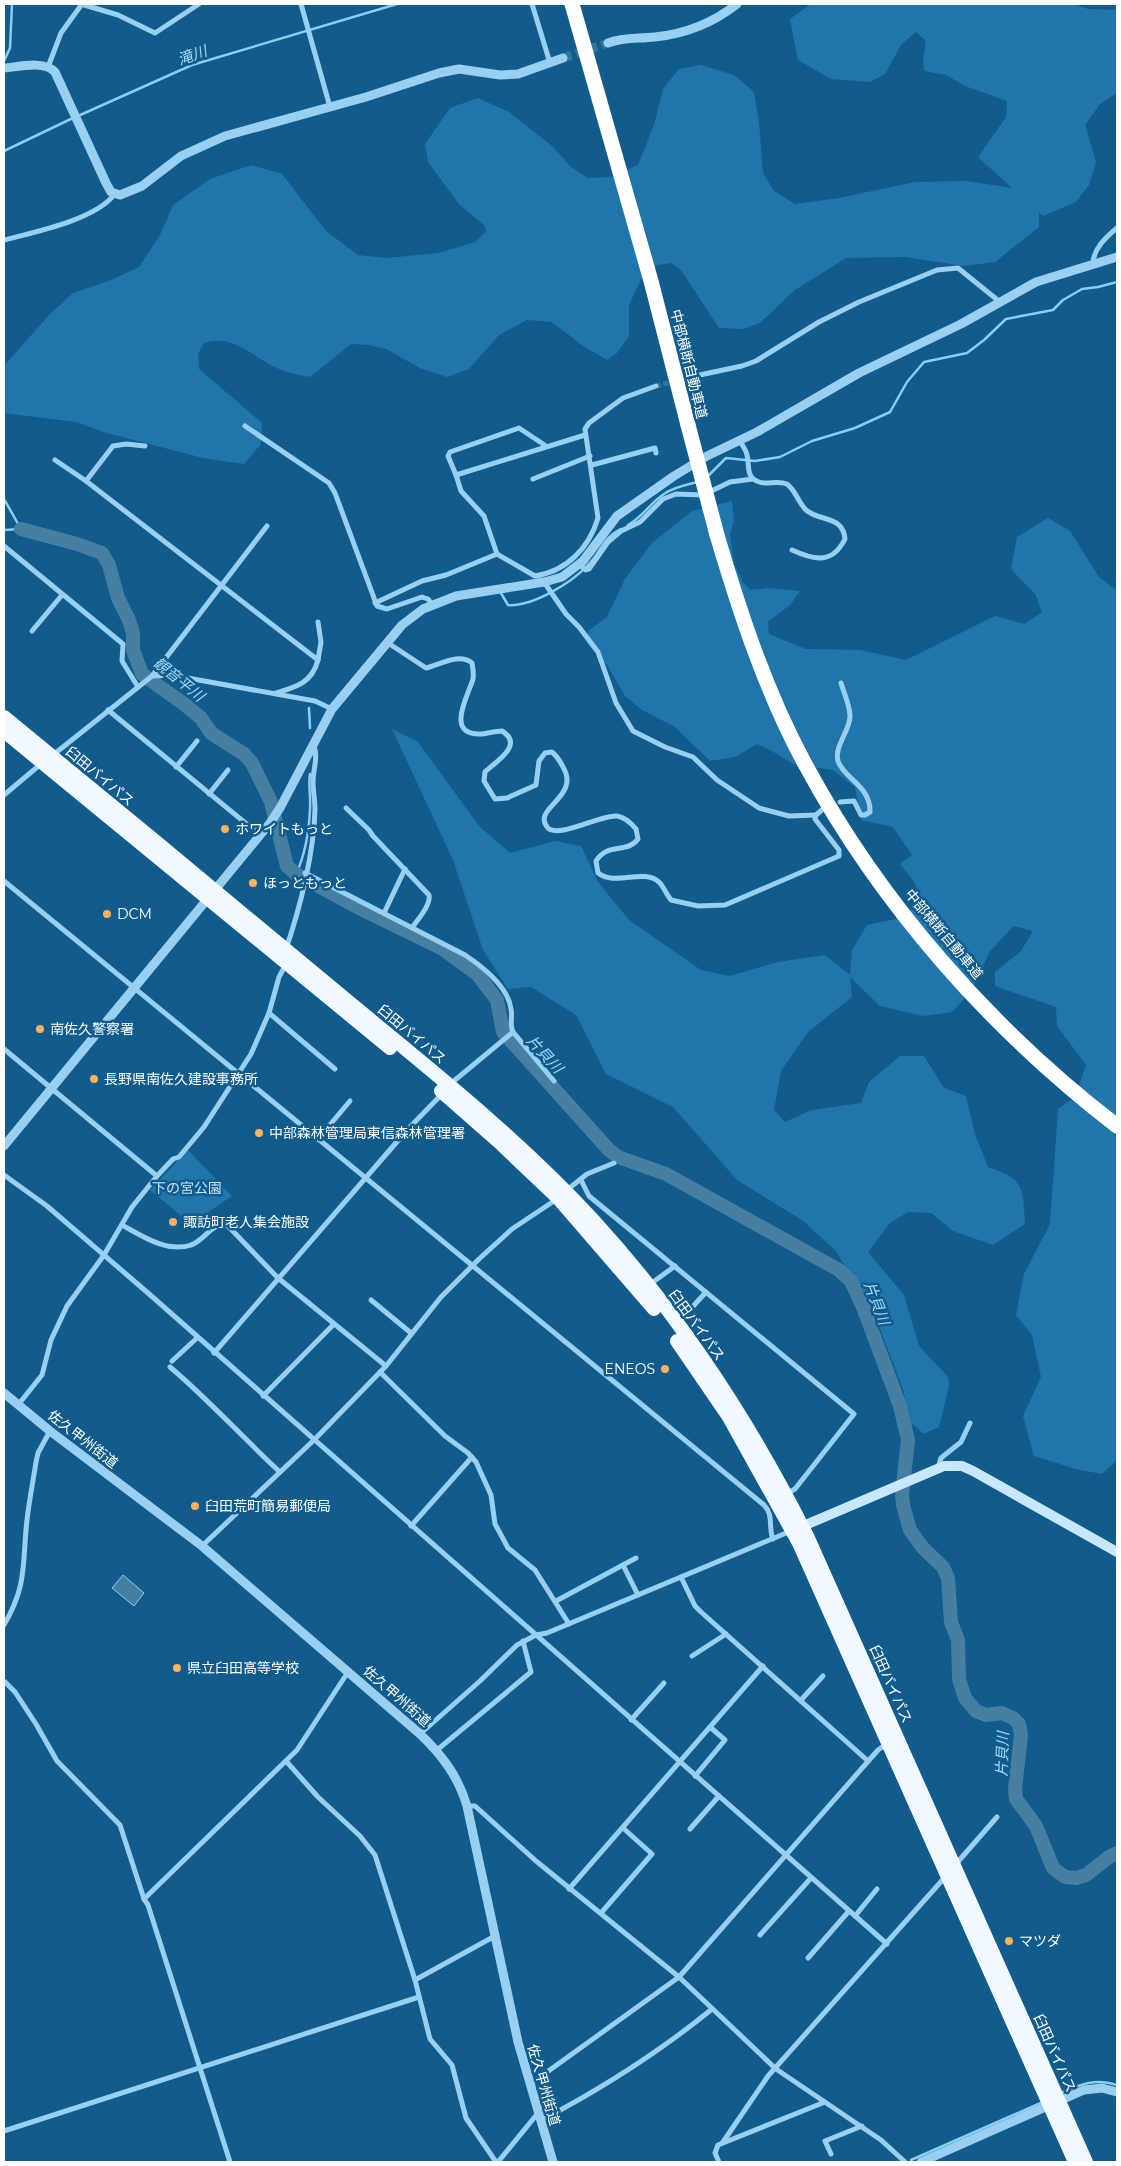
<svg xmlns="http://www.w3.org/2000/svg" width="1121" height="2166" font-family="Montserrat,'Noto Sans JP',sans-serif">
  <rect width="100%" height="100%" fill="#115c8c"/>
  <g fill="#2076aa">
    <path d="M811 4H1073L1088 9 1117 10V93L1100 104 1085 125 1096 162 1089 185 1076 202 1043 216 1039 213V227L995 262 964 266 905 257 846 258 795 290 760 323 743 329 719 328 681 270 671 263 658 265 644 273 629 305V336L617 353 607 360 583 346 552 322 527 320 499 335 469 369 447 377 420 368 386 349 369 345 351 344 310 377C300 375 288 373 279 369 253 358 234 333 204 343L198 354 199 369 262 423 261 444 244 464 203 458 107 433 76 422 4 413V366L49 315 73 293 111 280 139 267 160 235 173 205 210 179 251 165 282 174 326 231 358 255 386 258 438 253 475 242 486 232 485 226 459 204 428 162 425 144 450 108 478 98 509 112 552 146 571 167 588 178 610 177 638 165 654 125 663 89 679 69 701 65 734 75 754 92 759 123 763 173 774 191 795 204 839 198 915 182 966 181 1012 188 978 157 1006 117 1007 101 965 86 946 75 924 71 923 59 926 41 916 32 901 45 885 74 870 82 831 79 798 60 790 19Z"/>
    <path d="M732 501 734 520 730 535 734 563 742 581 750 590 768 588 800 591 790 605 768 622 769 634 806 649 860 650 906 660 995 616 1024 624 1042 612 1035 594 1011 569 1017 537 1048 518 1070 531 1099 577 1117 591V1460L1102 1474 1076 1469 1034 1456 1023 1416 1041 1377 1032 1335 1016 1315 1024 1274 1050 1224 1058 1109 1075 1097 1086 1065 1057 1026 1056 1007 995 986V972L1021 951 1033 931 1014 926 990 951 972 990 952 1012 923 1016 880 1006 850 977 852 997 808 1032 781 1071 774 1110 785 1122 812 1110 861 1103 869 1082 900 1056H924L944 1088 966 1096 975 1134 988 1167C1025 1179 1023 1188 1025 1224L993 1245 953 1231 931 1213 908 1212 890 1223 868 1252 904 1295 919 1346 948 1377 949 1386 939 1427 924 1434 910 1422 903 1389 877 1321 836 1251 802 1220 737 1180 673 1107 606 1074 576 1015 531 987 508 989 483 950 453 860 392 729 418 742 479 826 510 853 555 841 581 846 598 882 629 920 701 970 729 976 778 962 825 955 850 975 852 950 867 925 901 918 920 901 915 883 900 864 912 855 893 827 861 820 855 787 833 770 793 764 772 751 757 744 735 757 710 761 675 727 642 710 625 696 607 665 587 643 588 631 607 617 625 579 652 543 692 511Z"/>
    <polygon points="188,1150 232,1196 191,1224 150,1190"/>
  </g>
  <polygon fill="#477fa2" stroke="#8acef5" points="123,1575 144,1593 134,1606 112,1588"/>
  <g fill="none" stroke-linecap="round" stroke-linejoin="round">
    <g stroke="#8acef5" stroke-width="2.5">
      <polyline points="4,61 10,48 12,4"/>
      <polyline points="78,116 192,65 397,4"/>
      <polyline points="4,151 73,118"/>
      <polyline points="707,477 726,458 755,461 780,457 812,441 855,428 890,412 907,382 924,362 967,353 984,340 1006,319 1053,310 1063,300 1082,289 1098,287 1117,282"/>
      <polyline points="4,499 21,529 4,530"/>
      <path d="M628 525C644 516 650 503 664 494 674 487 686 485 698 482"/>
      <path d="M501 593 508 605C532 607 571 583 587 566 601 553 602 538 621 529"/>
      <polyline points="309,708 310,728"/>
      <path d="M296 874C305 855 309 831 310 809 311 797 308 786 310 774"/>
      <path d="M1061 2093C1080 2084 1097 2078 1117 2085"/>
      <polyline points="911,2160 1043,2102"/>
    </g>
    <polyline stroke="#477fa2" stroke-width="14" points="21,529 77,544 102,553 109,565 118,598 129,620 133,633 133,650 142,674 184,704 201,718 211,733 244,754 252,763 271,802 287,866 296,874 365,911 443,949 477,974 497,1000 503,1032 609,1150 618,1157 666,1174 839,1270 851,1281 863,1307 900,1406 908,1440 902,1495 903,1505 910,1530 923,1548 943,1567 948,1578 951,1622 958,1640 959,1679 965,1698 976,1711 986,1715 1002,1713 1013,1718 1019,1724 1021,1735 1015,1789 1016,1799 1036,1826 1053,1868 1065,1877 1076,1878 1086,1875 1109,1857 1117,1853"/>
    <polyline stroke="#35749d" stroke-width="5" stroke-dasharray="5 2.5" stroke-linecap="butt" points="656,386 695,376"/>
    <polyline stroke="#35749d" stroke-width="9" stroke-dasharray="9 4.5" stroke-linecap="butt" points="563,58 608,43"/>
    <g stroke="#99d0f2" stroke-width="5">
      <polyline points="81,4 118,15 155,33 199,4"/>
      <polyline points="301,4 330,107"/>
      <polyline points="532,4 550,63"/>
      <polyline points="48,67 61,33 82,4"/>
      <path d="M4 240C35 232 94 220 114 195"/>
      <path d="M1093 264C1093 249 1106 237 1117 228"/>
      <polyline points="695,376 742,366 756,361 819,322 859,302 937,270 958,268 1000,302"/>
      <polyline points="245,426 329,483 335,493 377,606 387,609 422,597 428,599 432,604"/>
      <path d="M740 441C742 445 746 450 747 455 750 465 745 477 759 482 768 485 777 480 787 484 796 491 798 502 806 510 820 522 843 515 845 539 832 565 814 560 792 550"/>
      <path d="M55 460 86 481 318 660C312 683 296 687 276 693"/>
      <polyline points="592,465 655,448 656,453"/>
      <polyline points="456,475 448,456 450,452 519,428 546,446"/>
      <polyline points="533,479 590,456"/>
      <polyline points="86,481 113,446 126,444 145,446"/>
      <polyline points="4,546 123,644 122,661 138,687"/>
      <polyline points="497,554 484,516 461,491 456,475 585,435"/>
      <polyline points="579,564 586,570 589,569 608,542 621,531 640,522 663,499 676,494 703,495 730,482 753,479"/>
      <polyline points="544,582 566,614 579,627 598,652 616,703 633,731 665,747 693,757 717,780 759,808 789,816 816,815"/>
      <path d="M375 603 422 581 446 575 497 554 535 576C567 571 589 548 598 518L585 429 589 423 623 398 656 386"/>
      <polyline points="318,622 321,642 318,660"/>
      <polyline points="32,631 62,595"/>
      <path d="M388 643 426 668C439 665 460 652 472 663 473 669 474 674 473 679 468 696 444 736 482 734 489 733 495 731 502 731 525 745 495 762 485 772L484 781 495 799 507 798 536 785 539 761 545 753 552 752C557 756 560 761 563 767 581 797 532 808 547 827 557 840 601 814 617 816 624 817 631 823 636 829L638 839C627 854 608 842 596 861L598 873C616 887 644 867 660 883 664 888 667 895 671 900L698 906 725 905 839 856V850L815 819 816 815 823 809"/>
      <polyline points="152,676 267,526"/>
      <polyline points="108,710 260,835"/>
      <polyline points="53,755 152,676 171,675 315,701 332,709"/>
      <polyline points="176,767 197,741"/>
      <polyline points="209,794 228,770"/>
      <polyline points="4,795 42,763"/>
      <path d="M840 802 854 801 861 815H865L870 812C871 786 844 779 838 761 834 746 850 731 850 716 850 706 844 693 841 683"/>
      <path d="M346 808 369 830 373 836 429 895C431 905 418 919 412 928"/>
      <path d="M305 873 465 955C483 967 508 986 511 1009 513 1018 509 1024 513 1032L554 1081"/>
      <path d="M4 881 764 1505C774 1515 768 1527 773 1539"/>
      <polyline points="384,913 405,869"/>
      <path d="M286 949C300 908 314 853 315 809 315 800 313 791 313 782 313 770 319 755 313 744"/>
      <polyline points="269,1013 335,1069"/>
      <polyline points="4,1049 157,1176"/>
      <polyline points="449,1085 513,1032"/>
      <polyline points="318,1139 350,1101"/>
      <polyline points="4,1175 47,1206 148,1293 887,1944"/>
      <polyline points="581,1180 589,1196 854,1414 795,1489 786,1494"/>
      <polyline points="567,1190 587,1174 614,1163"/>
      <path d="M122 1225C142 1236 167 1253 191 1245 204 1241 212 1222 227 1225L278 1278 386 1366"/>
      <polyline points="649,1285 675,1266"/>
      <polyline points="371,1300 411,1333"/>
      <polyline points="678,1323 706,1292"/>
      <polyline points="214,1353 408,1129 443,1093"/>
      <polyline points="172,1361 197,1338"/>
      <path d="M170 1367C209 1400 243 1438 280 1472"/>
      <polyline points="380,1372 445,1436 468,1453 476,1462 491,1495 495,1524 500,1533 508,1548 535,1570 569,1624"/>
      <polyline points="263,1396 334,1324"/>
      <polyline points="18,1405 42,1375 51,1340 67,1306 104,1255 132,1207 157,1176 173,1159 179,1157 204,1127 251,1054 269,1013 279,977 286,964"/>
      <polyline points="938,1468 941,1458 961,1442 970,1423"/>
      <polyline points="411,1526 472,1457"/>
      <polyline points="202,1546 314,1440 386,1366 441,1297 479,1259 512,1229 557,1199"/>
      <polyline points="623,1565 638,1595"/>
      <polyline points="681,1577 695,1606 701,1612 868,1761"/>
      <polyline points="556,1601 636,1558"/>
      <path d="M4 1625C28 1584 22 1563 27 1520 29 1501 33 1482 36 1462L38 1453 50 1431"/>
      <polyline points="692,1656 726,1634"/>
      <polyline points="4,1681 15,1692 36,1724 57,1761 120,1825 144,1899 148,1905 230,2162"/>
      <polyline points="801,1700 823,1676"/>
      <polyline points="631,1720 664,1683"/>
      <polyline points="420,1734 480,1681 517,1645 536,1635 547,1633 791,1531"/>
      <polyline points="437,1750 531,1672 523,1641"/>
      <polyline points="286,1761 318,1797 360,1836 375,1855 415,1980 430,2039 452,2065 466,2118 496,2162"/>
      <polyline points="695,1776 725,1740 710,1727"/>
      <polyline points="467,1806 475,1806 536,1861 679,1977 776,2069 881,2140 905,2162"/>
      <polyline points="690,1829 719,1796"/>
      <polyline points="956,1864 997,1817"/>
      <polyline points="569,1889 763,1666"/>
      <polyline points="144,1899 297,1750 348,1672"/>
      <polyline points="601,1913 652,1854 623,1828"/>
      <polyline points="855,1916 877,1889"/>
      <polyline points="760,1935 811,1878"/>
      <polyline points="808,1958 849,1911"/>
      <polyline points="415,1980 495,1936"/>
      <polyline points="529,2085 679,1977 878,1750 888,1743"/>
      <path d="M540 2121C601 2089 658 2053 712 2009"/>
      <polyline points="4,2131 419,1997"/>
      <polyline points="723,2142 768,2076 946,1876"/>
      <polyline points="831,2154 825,2141 862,2126"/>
      <polyline points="498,2162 538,2113"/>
      <polyline points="719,2162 715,2153 718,2145 825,2102"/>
    </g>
    <g stroke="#99d0f2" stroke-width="9">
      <path d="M608 43C624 37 638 39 655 37 684 34 713 23 737 4"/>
      <path d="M4 68C18 67 44 60 55 72L106 183 111 192 120 195 142 186 181 156 225 136 366 97 439 73 459 69 500 75 518 74 563 58"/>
      <polyline points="4,1146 270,823 280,808 332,709 402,625 423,609 456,596 544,582 562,577 583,561 617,516 674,476 707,456 757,432 859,373 961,324 1036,282 1117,257"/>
      <path d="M4 1393 50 1431 202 1546 420 1734C442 1755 458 1776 467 1806L518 2042 553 2162"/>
      <polyline points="921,2162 1084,2090 1102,2088 1117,2092"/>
    </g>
    <polyline stroke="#c7e7fc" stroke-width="10" points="796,1529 944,1466 962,1466 973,1471 1117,1552"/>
    <g stroke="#f1f9ff" stroke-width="14">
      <path d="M4 717C112 805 220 895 327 984 418 1060 513 1133 593 1220 679 1314 752 1426 808 1538L1086 2162"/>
      <polyline points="4,731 390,1048"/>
      <polyline points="441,1091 498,1141 558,1198 654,1309"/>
      <polyline points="677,1341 729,1417 799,1543 1075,2162"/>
    </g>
    <g stroke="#fff" stroke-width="15">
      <polyline points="572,4 651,281 688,425"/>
      <path d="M717 535C740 613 766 692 805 764 881 905 991 1029 1117 1126"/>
    </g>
    <polyline stroke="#fff" stroke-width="15" points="688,425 717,535"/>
  </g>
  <g fill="#ffb259" stroke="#115c8c" stroke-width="2">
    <circle cx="225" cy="829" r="5"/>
    <circle cx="253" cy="883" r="5"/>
    <circle cx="107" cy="914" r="5"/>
    <circle cx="40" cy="1029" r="5"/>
    <circle cx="94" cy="1079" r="5"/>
    <circle cx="259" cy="1133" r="5"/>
    <circle cx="173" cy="1222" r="5"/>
    <circle cx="665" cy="1369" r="5"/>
    <circle cx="195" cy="1506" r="5"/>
    <circle cx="177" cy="1668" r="5"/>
    <circle cx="1009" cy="1941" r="5"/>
  </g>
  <g text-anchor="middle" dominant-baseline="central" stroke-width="5" stroke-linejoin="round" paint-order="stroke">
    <g font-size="14" fill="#fff" stroke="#115c8c">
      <text transform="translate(689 364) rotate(76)">中部横断自動車道</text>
      <text transform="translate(100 776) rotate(40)">臼田バイパス</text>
      <text transform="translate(944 934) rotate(50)">中部横断自動車道</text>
      <text transform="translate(412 1034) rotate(40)">臼田バイパス</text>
      <text transform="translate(697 1325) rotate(54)">臼田バイパス</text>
      <text transform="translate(83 1439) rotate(38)">佐久甲州街道</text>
      <text transform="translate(891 1684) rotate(66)">臼田バイパス</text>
      <text transform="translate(397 1696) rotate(41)">佐久甲州街道</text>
      <text transform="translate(1055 2053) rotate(66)">臼田バイパス</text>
      <text transform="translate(544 2085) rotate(74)">佐久甲州街道</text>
    </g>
    <g font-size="14" fill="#fff" stroke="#115c8c" text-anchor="start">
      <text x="235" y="829">ホワイトもっと</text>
      <text x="263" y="883">ほっともっと</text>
      <text x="117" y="914">DCM</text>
      <text x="50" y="1029">南佐久警察署</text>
      <text x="104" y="1079">長野県南佐久建設事務所</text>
      <text x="269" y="1133">中部森林管理局東信森林管理署</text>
      <text x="183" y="1222">諏訪町老人集会施設</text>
      <text x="655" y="1369" text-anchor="end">ENEOS</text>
      <text x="205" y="1506">臼田荒町簡易郵便局</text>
      <text x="187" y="1668">県立臼田高等学校</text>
      <text x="1019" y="1941">マツダ</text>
    </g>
    <g font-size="14" fill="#bfe6fd" stroke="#115c8c">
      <text x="187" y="1188">下の宮公園</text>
    </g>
    <g font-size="15" font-style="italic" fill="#a4daf9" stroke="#115c8c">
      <text transform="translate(192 55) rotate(-20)">滝川</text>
      <text transform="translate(179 679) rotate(39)">観音平川</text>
      <text transform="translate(545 1054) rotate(47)">片貝川</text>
      <text transform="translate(877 1303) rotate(69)">片貝川</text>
      <text transform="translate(1002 1754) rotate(-88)">片貝川</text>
    </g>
  </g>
  <rect width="1121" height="2166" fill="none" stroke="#ffffff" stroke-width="10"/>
</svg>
